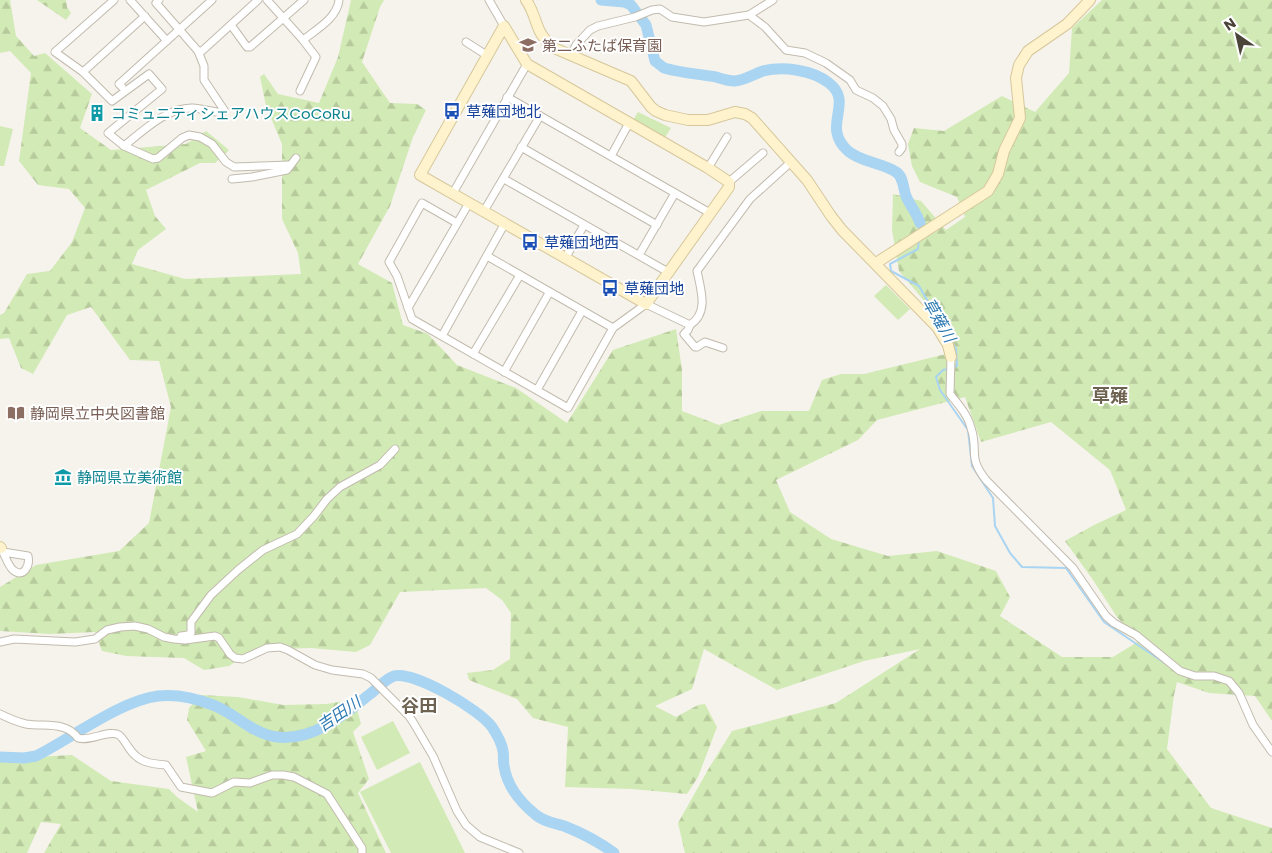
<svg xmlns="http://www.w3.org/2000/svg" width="1272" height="853" font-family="Poppins,'Noto Sans JP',sans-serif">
  <defs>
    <pattern id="forest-firs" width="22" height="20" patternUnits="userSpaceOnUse" patternTransform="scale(1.25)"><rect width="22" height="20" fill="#d2eab5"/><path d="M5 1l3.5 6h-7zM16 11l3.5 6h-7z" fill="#b6ca9c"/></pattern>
    <pattern id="cemetery-stones" width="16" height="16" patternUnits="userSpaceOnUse" patternTransform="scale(1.25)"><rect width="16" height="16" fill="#d2eab5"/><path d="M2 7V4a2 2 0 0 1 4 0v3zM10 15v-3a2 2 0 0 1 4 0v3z" fill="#b6ca9c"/></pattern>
  </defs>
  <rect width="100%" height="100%" fill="#f6f3ec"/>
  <g fill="url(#forest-firs)" fill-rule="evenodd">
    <path d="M0 0H10L16 36 34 56 45 53 92 94 80 128 111 150 186 144 206 131 229 150 215 163H200L146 190 155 216 166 229 138 250 132 264 185 279 301 274 298 253 282 219V144L266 106 260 77 264 74 278 94 319 103 338 57 351 0H384L380 7 362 62 390 103 417 104 426 110 413 137 390 206 358 264 392 283 403 325 428 334 457 365 516 388 567 423 613 350 676 329 682 370V411L719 425 761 411H809L822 380 841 374H864L946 354H957L956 349 936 320V315L899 271 892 230 893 194 921 201 946 230 965 217 957 197 920 182 912 166 908 144 914 128 944 131 1002 96 1035 112 1069 73 1072 28 1102 0H1272V721L1255 696 1209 693 1177 682 1174 695 1167 749 1211 808 1272 828V853H685L678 823 709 768 732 731 836 703 920 649 864 661 777 690 704 649 692 689 655 706 676 717 698 705 705 704 717 727 698 777 687 794 632 789 565 787 568 727 533 718 517 699 469 680 467 673 493 670 510 659 511 613 502 600 486 588 400 592 370 645 356 652 311 648 253 650 229 666 204 670 184 658 126 656 102 651 95 632 50 634 0 631V587L36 565 119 551 149 523 171 407 159 361 130 360 91 307 67 315 33 374 21 368 9 338 0 339V315L4 313 27 274 50 271 72 242 85 208 69 189 38 185 19 161 31 73 10 51 0 53ZM965 397 981 442 1051 422 1110 470 1126 510 1094 525 1065 541 1093 580 1117 617 1139 641 1113 657H1062L1000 616 1010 597 996 571 937 551 888 556 831 539 790 512 776 480 858 440 877 420Z"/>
    <polygon points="201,695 238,697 283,705 326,704 350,700 357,709 361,724 353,732 369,779 358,793 386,853 44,853 61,824 41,822 27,853 0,853 0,759 72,755 111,781 169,789 177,797 198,812 186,757 206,751 187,720 189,708"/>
  </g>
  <polygon fill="url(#cemetery-stones)" points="37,0 66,0 67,7 71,13 66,20"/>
  <g fill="#d2eab5">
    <polygon points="638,112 671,128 664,139 633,120"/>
    <polygon points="0,126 13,129 4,166 0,166"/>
    <polygon points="886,285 910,309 898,320 874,296"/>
    <polygon points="393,721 410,753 377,770 361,737"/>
    <polygon points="420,762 465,853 391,853 360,792"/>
  </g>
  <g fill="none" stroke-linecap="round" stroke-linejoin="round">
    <g stroke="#a9d4f2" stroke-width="2">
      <polyline points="919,229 920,223"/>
      <polyline points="919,239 918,249 890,264 891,271 919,286 950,340"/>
      <polyline points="953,367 957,366 956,349 953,344"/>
      <polyline points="948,369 943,370 936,377 940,390 968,430 972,466 993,498 995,526 1010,553 1022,567 1066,568 1104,622 1166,664"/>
    </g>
    <g stroke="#a9d4f2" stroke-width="11">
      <path d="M601 0 624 2 631 5 646 25 655 61 664 68C681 73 699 74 716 77 722 79 728 81 735 81 745 80 754 74 763 71 783 66 813 70 829 83 855 103 820 126 848 151 861 162 882 163 896 172 904 177 903 189 906 196 910 206 917 213 920 223"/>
      <path d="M0 757 24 758 36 756C70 739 122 700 158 696 176 694 195 698 213 705 235 713 252 734 277 737 313 741 343 716 370 694 377 689 385 679 394 676 415 671 480 710 492 727 496 733 502 744 503 751 504 756 503 761 504 766 507 786 521 803 536 815 544 822 555 823 564 826 582 833 599 842 614 853"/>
    </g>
    <g stroke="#c2bbae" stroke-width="9">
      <g id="street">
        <path d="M114 0 55 52 83 72 112 101 149 74 162 89 108 133 124 146C143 131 167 107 193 108 202 109 212 111 221 113L224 110 204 80V66L198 51"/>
        <polyline points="130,0 167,41"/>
        <polyline points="159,0 156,3 198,51 202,51 258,0"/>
        <polyline points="267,0 303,40 316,57 300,91"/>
        <polyline points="489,0 504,26"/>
        <polyline points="749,15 765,27 786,50 805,53 826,63 850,80 856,90 873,98 883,106 891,119 894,130 902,144 902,148 899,152"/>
        <polyline points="231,25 247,47 250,47 304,0"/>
        <path d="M303 40C317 29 337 18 339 0"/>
        <polyline points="466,42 488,56"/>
        <polyline points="571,55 576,45 590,30 598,26 635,17 652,10 660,9 672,17 704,22 749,15 773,0"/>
        <polyline points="83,72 145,16"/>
        <polyline points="122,87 119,84 212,0"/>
        <polyline points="507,97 710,213"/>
        <polyline points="124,146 153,159 158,158 182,138 189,135 200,137 212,144 226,162 234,167 290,165"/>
        <polyline points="521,147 657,225"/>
        <polyline points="611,156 629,123"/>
        <polyline points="708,168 727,137"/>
        <polyline points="232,179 252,177 287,170 296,158"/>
        <polyline points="504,179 668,272"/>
        <polyline points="729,182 763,153"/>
        <polyline points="453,193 527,64"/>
        <polyline points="484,211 540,116"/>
        <path d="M457 223 422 203 389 262 397 276 412 319 568 408 613 328 646 304 690 325C709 313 701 290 697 271L750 199 791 162"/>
        <polyline points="639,255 675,193"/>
        <polyline points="487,256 613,328"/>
        <polyline points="566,257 584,225"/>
        <polyline points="408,308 469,203"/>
        <polyline points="690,325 688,330 684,334 695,347 697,347 705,342 723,348"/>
        <polyline points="442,336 505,223"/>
        <polyline points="473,354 520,275"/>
        <path d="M951 357 950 394C958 404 968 415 971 428 979 451 967 456 986 480L1073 568 1106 616 1114 623 1136 635 1180 671 1195 676H1214L1229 681 1239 693 1253 725 1272 752"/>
        <polyline points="504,372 549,293"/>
        <polyline points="537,390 582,311"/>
        <path d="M1 548 3 552 28 556C30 565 24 579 13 570 8 565 6 558 3 552"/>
        <polyline points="181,636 188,635 191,633 191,622 211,595 238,570 263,550 297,534 314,516 327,499 340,487 380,465 395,449"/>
        <polyline points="0,642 14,639 75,642 95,639 107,630 120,627 135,626 148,629 164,637 174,639 185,640 215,636 219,638 230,654 235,658 243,659 267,648 280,647 288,650 315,665 332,670 363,674 371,678 409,716 413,722 433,756 457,811 466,825 480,837 519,853"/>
        <path d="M0 714C8 718 17 722 26 724 45 727 66 721 78 738 90 742 110 729 119 735 123 738 126 744 129 748 138 762 150 764 166 765L181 787 212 793 234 782 250 783 272 775H283L294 777 327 794 362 848V853"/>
      </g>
    </g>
    <g stroke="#d6c79b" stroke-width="12">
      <g id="secondary">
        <path d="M526 0C539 19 533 31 554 48L631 81 651 107 656 111 665 115 688 120H708L735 112 745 114 752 118 807 180 831 216 842 230 937 327 948 345 951 357"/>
        <polygon points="504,26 527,64 708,168 729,182 729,187 646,304 420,175"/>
        <polyline points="876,263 988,191 998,174 1004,151 1020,118 1016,78 1019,65 1028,51 1067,24 1090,0"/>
        <polyline points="0,547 1,548"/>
      </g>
    </g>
    <use href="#street" stroke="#fff" stroke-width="7"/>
    <use href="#secondary" stroke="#fff3cd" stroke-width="10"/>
  </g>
  <defs>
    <g id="school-bare" transform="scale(1.35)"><path d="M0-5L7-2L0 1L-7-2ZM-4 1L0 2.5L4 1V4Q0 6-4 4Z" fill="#8d6e63" stroke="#fff" stroke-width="2.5" paint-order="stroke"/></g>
    <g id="bus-bare" transform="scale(1.35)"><path d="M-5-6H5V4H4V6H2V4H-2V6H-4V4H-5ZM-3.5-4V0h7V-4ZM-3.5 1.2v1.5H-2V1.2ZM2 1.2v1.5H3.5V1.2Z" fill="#1a4fb4" stroke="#fff" stroke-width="2.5" paint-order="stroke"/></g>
    <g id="building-bare" transform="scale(1.35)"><path d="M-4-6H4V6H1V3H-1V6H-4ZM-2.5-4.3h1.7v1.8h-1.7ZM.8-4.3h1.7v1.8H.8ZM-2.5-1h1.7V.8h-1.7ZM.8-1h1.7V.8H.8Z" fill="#0f9aa8" stroke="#fff" stroke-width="2.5" paint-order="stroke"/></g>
    <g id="library-bare" transform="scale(1.35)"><path d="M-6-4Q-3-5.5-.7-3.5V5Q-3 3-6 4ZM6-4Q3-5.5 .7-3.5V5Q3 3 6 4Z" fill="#8d6e63" stroke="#fff" stroke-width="2.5" paint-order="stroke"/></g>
    <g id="museum-bare" transform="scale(1.35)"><path d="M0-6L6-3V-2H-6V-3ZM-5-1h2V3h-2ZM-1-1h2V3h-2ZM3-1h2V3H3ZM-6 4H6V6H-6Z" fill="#0f9aa8" stroke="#fff" stroke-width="2.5" paint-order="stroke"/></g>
  </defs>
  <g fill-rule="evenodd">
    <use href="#school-bare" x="528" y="45"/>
    <use href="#bus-bare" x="452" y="111"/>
    <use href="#building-bare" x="97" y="113"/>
    <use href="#bus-bare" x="530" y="242"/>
    <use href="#bus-bare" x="610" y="288"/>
    <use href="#library-bare" x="16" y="413"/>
    <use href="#museum-bare" x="63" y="477"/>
  </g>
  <g text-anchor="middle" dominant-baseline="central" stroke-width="4" stroke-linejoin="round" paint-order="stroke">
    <g font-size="15" fill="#785e54" stroke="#fff" text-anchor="start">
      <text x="542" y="45">第二ふたば保育園</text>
      <text x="30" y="413">静岡県立中央図書館</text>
    </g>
    <g font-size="15" fill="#164399" stroke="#fff" text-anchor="start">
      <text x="466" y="111">草薙団地北</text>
      <text x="544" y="242">草薙団地西</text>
      <text x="624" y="288">草薙団地</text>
    </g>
    <g font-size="15" fill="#0d838f" stroke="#fff" text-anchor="start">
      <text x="111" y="113">コミュニティシェアハウスCoCoRu</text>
      <text x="77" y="477">静岡県立美術館</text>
    </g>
    <g font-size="16" font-style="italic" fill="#2e7ab2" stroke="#fff">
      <text transform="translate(939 320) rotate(60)">草薙川</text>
      <text transform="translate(339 714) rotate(-34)">吉田川</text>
    </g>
    <g font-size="18" font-weight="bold" fill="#6e6250" stroke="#fff">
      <text x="1110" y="395">草薙</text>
      <text x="419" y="705">谷田</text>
    </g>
  </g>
  <g transform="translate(1237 35) rotate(326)" stroke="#ffffff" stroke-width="4" paint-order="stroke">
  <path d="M0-4L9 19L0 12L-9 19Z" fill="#4b4439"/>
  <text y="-8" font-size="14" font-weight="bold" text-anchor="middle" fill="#4b4439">N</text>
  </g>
</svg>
